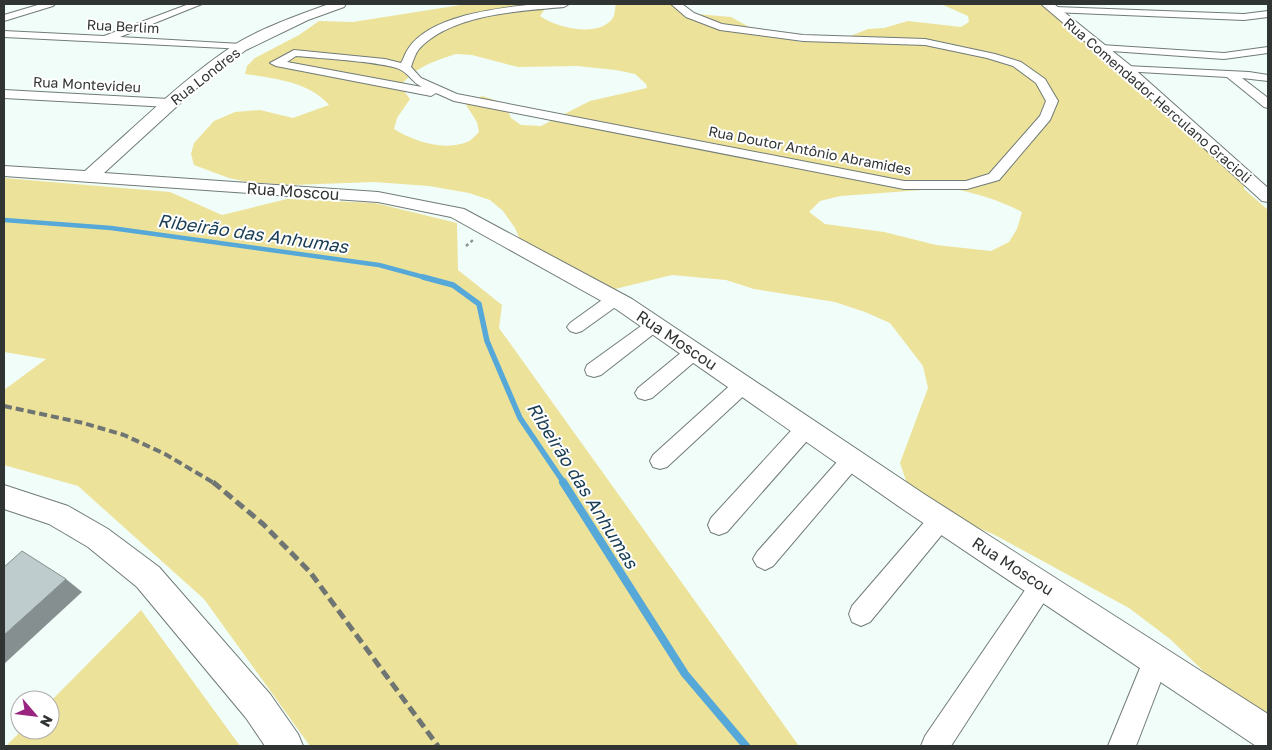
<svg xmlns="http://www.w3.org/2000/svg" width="1272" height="750" font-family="'Golos Text',sans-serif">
  <rect width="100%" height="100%" fill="#f1fdf8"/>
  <g fill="#ede29a" fill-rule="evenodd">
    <path d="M467 4H560L545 9 540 16C556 28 602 39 614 16 615 12 615 7 616 4H669L696 14 731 17 762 34 801 42 843 39 868 29 884 28 908 21 961 27 969 22 968 16 941 4H1038L1076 21 1085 28 1101 51 1244 185V189L1268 210V721L1223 690 1170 639 1129 608 993 534 951 517 911 495 900 463 928 388 923 366 890 323 865 312 835 302 754 289 726 280 672 275 615 289 588 286 524 249 515 228 503 211 490 200 469 193 429 186 374 182 292 185 247 182 229 178 194 165 191 154 194 143 214 121 235 112 260 110 293 118 329 105C310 82 273 78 245 74L247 66 255 58 299 35 319 21 353 22ZM456 54 472 55 518 67 577 66 616 70 635 74 646 84 647 88 590 101 541 126 521 125 511 118 507 108 498 101 482 96 466 105 477 122 479 132C476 135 471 141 467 142 443 151 415 142 394 129L397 118 410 99 404 91 403 83C417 66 435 61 456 54ZM950 188C976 193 999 200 1022 212L1017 229 1009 242 991 251 936 245 884 232 825 224 809 212 820 201 840 196Z"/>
    <polygon points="4,178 170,192 222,215 287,199 375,203 457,223 458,270 502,305 499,328 799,746 310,746 204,599 78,486 4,465 4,390 46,359 4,352"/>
    <polygon points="141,610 240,746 6,746 22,730 50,730 50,702"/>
  </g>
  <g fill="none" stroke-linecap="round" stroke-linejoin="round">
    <polyline stroke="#55a8d8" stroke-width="4.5" points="4,220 111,228 379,265 427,278"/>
    <polyline stroke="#55a8d8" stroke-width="5.5" points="423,277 453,285 479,304 487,341 520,418 564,483"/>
    <polyline stroke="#55a8d8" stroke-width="8" points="563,482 685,674 746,746"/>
    <g stroke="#717b77" stroke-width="2">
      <g id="minor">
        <polygon points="41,4 55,4 53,6 4,21 4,15"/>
        <polygon points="189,4 202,4 120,37 241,44 245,45 246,47 245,49 4,37 4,31 104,36"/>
        <path d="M536 4H569L564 7C520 11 451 14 419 49 415 54 413 61 411 67L421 78 457 94 904 181H966L989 174 1040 116 1046 101 1036 83 1013 66 987 58 925 45 803 41 720 30 686 17 671 4H682L694 13 722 24 803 35 925 39 995 54 1021 62 1045 79 1058 101 1050 120 999 180 967 189H904L454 101 436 93 431 96 276 66 270 63 294 50 385 59 401 63C404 58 405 53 408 49 430 15 499 8 536 4ZM296 56C315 58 389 62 401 70 410 75 412 82 422 87L287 62Z"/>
        <polygon points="1055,7 1244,14 1268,11 1268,17 1244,20 1052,12 1050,10"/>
        <polygon points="1101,45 1224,53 1268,47 1268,53 1224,59 1097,50 1096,48"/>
        <polygon points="1126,66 1249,72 1268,75 1268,81 1242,78 1268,98 1268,108 1264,107 1227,77 1122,71 1120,69"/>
        <polygon points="4,90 169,99 175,103 169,107 4,98"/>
        <polygon points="615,293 621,295 623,299 621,303 582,331 576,333 570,331 567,327 570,323 609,295"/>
        <polygon points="654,319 660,321 663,325 660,329 601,375 594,377 587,375 585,370 587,365 648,321"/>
        <polygon points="694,346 700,347 703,352 700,357 652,398 645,400 638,398 635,393 638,388 688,347"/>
        <polygon points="743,378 750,380 752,385 750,390 667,467 660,469 653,467 650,461 653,455 736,380"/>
        <polygon points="806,420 813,422 816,428 813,434 727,532 719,535 711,532 708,525 711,518 799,422"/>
        <polygon points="852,451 859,453 862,459 859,465 773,566 765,570 757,566 753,559 757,552 845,453"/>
        <polygon points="941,509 949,512 952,519 949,526 870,622 861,626 852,622 849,614 852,606 933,512"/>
        <polygon points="1042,574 1050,577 1054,585 1050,593 951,746 921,746 925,736 1034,577"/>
        <polygon points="1156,647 1165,651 1169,660 1136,746 1108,746 1147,651"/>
      </g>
    </g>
    <g stroke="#717b77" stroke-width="2">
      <g id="tertiary">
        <path d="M329 4H346L344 7 308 20 246 50 210 76 104 173 378 192 464 209 632 299 924 494 1268 714V746H1256L904 510 616 309 451 217 378 202 4 176V166L85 171C133 129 180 81 234 45 259 29 301 14 329 4Z"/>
        <polygon points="1041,4 1054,4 1131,66 1268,188 1268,202 1262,201 1121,72"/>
        <polygon points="4,485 68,506 108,529 159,567 270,694 298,734 303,746 265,746 246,718 137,587 88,547 49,524 4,509"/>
      </g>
    </g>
    <polyline stroke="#8c9490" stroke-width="2.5" stroke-dasharray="3 3" stroke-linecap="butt" points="466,246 473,240"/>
    <use href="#minor" fill="#fff" fill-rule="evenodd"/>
    <use href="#tertiary" fill="#fff" fill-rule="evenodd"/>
    <polyline stroke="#6f7572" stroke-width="4" stroke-dasharray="8 4" stroke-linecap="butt" points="4,406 83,423 124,435 165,454 214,483"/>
    <polyline stroke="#6f7572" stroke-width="5" stroke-dasharray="10 5" stroke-linecap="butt" points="213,482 263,524 310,572 438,746"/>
  </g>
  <polygon fill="#868f90" points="66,579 82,592 4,664 4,635"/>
  <polygon fill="#bfcccd" stroke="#868f90" points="22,551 66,579 4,635 4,567"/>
  <g text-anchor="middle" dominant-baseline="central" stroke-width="4" stroke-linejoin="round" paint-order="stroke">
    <g font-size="14" fill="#303432" stroke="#fff">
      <text transform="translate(123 26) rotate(3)">Rua Berlim</text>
      <text transform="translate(205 76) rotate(-38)">Rua Londres</text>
      <text transform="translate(87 84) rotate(3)">Rua Montevideu</text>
      <text transform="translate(1158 100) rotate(41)">Rua Comendador Herculano Gracioli</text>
      <text transform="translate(810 150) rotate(11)">Rua Doutor Antônio Abramides</text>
    </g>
    <g font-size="16" fill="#303432" stroke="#fff">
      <text transform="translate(293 191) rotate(4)">Rua Moscou</text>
      <text transform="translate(677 340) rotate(34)">Rua Moscou</text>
      <text transform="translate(1013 566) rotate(33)">Rua Moscou</text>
    </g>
    <g font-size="18" font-style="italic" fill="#193d52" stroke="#fff">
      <text transform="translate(253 233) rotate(8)">Ribeirão das Anhumas</text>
      <text transform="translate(583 485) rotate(58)">Ribeirão das Anhumas</text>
    </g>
  </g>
  <rect width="1272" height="750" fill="none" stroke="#303432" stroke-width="10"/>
  <g transform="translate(35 715) rotate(118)"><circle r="24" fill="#ffffff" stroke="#acaead"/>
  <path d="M0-4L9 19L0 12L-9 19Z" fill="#992581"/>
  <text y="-8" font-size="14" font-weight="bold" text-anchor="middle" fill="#303432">N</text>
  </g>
</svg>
